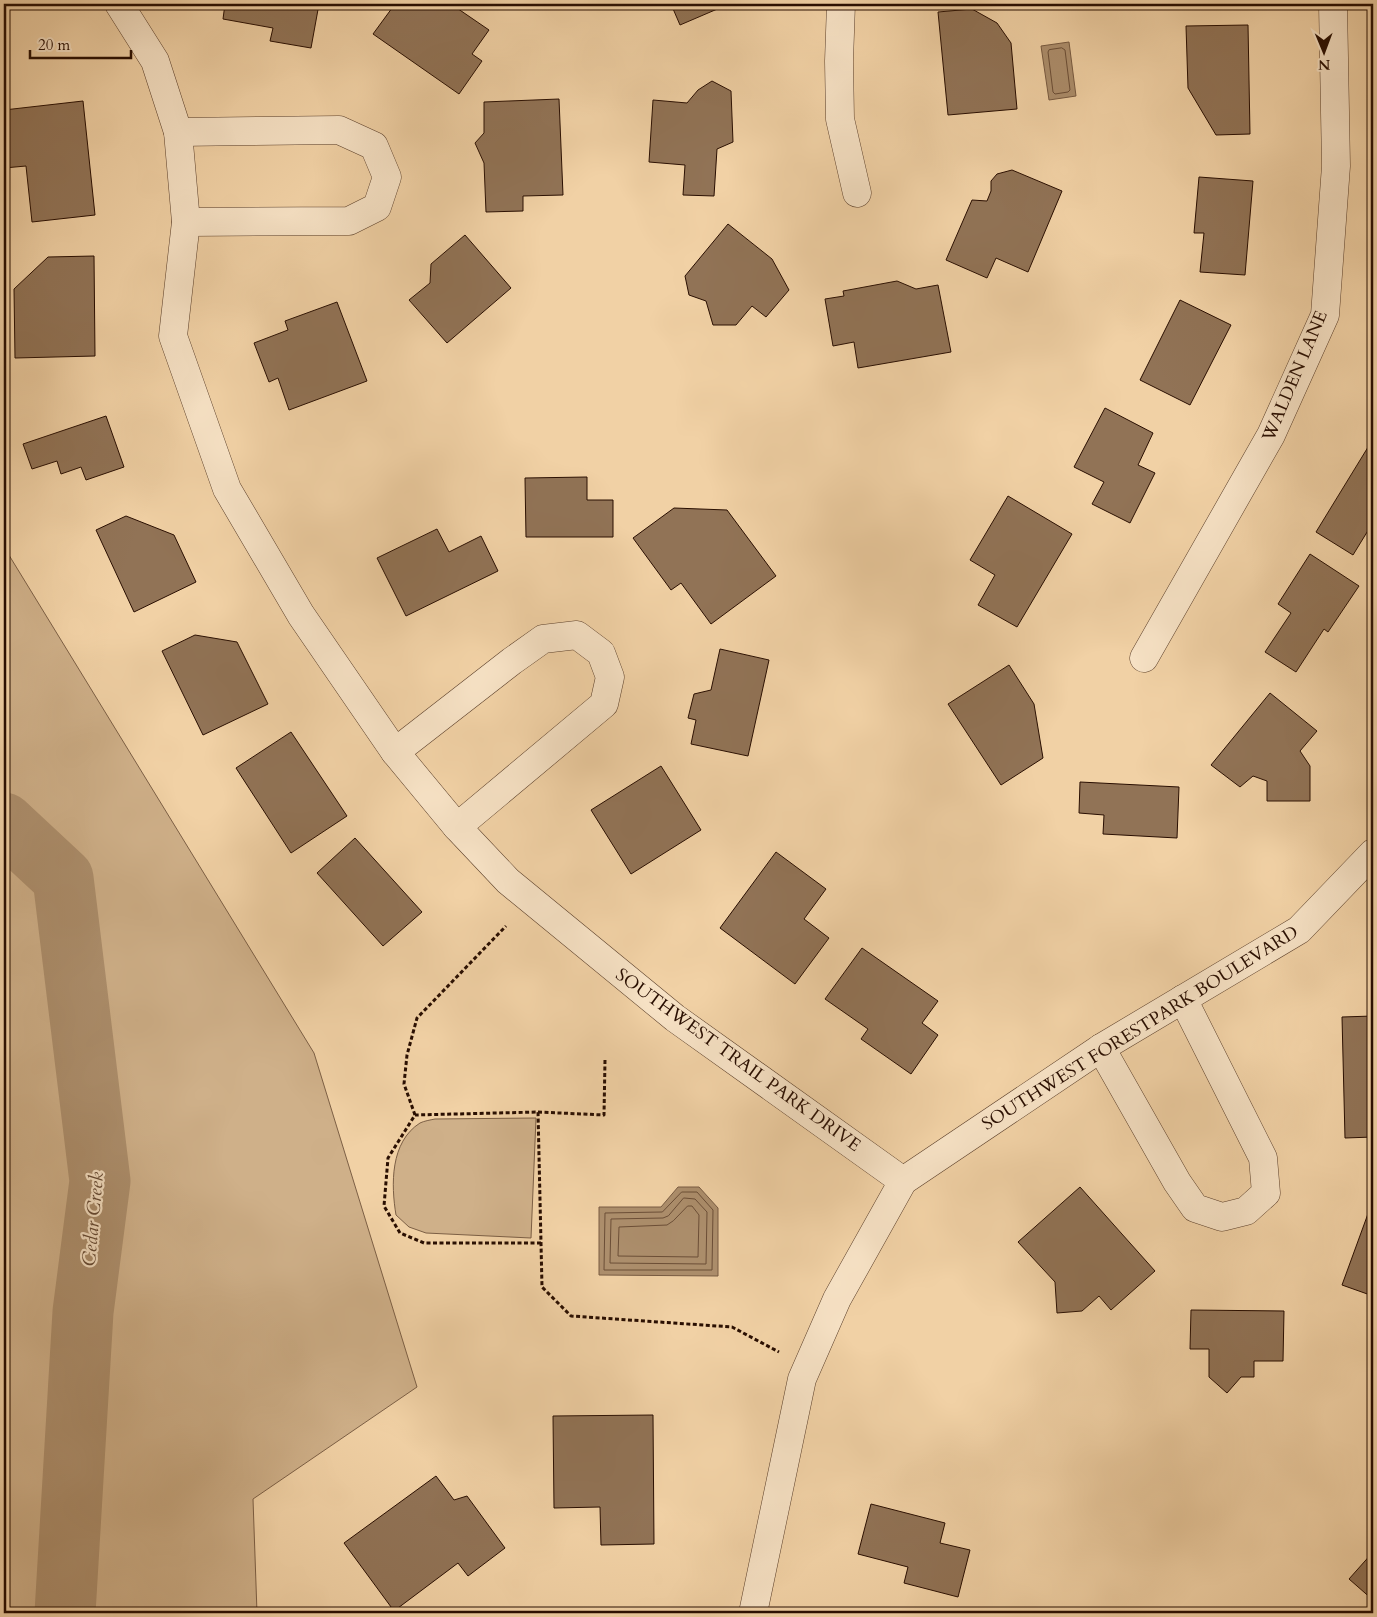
<svg xmlns="http://www.w3.org/2000/svg" width="1377" height="1617" font-family="Cardo,serif">
  <rect width="100%" height="100%" fill="#f1d1a5"/>
  <filter id="stains"><feTurbulence type="fractalNoise" baseFrequency=".004" numOctaves="4"/><feColorMatrix values="0 0 0 0 .2 0 0 0 0 .09 0 0 0 0 .02 0 0 0 .5 -.17"/></filter>
  <radialGradient id="worn" r=".72"><stop offset=".6" stop-color="#630" stop-opacity="0"/><stop offset="1" stop-color="#630" stop-opacity=".3"/></radialGradient>
  <g fill="#cfb089" stroke="#7c5f45">
    <polygon points="4,547 314,1053 417,1387 253,1499 257,1613 78,1613 95,1308 112,1178 79,889 62,857 4,801"/>
    <polygon points="4,823 63,878 100,1181 56,1533 60,1613 4,1613"/>
    <path d="M536 1118 531 1238 426 1233 409 1227 396 1215C391 1185 390 1142 420 1123 424 1121 430 1120 435 1119Z"/>
  </g>
  <g fill="#ad8f6d" stroke="#785b42">
    <polygon points="1069,42 1076,96 1049,100 1041,46"/>
    <polygon points="678,1187 699,1187 718,1208 718,1276 599,1275 599,1207 661,1207"/>
  </g>
  <g fill="none" stroke-linecap="round" stroke-linejoin="round">
    <g stroke="#6b4e37" stroke-width="1">
      <polygon points="1062,48 1065,50 1070,90 1068,92 1055,94 1053,92 1048,52 1049,50"/>
      <polygon points="682,1192 697,1192 713,1210 712,1270 604,1270 605,1213 662,1212"/>
      <polygon points="684,1198 695,1199 707,1212 706,1264 610,1263 611,1219 663,1218 668,1216"/>
      <polygon points="688,1206 692,1206 699,1215 698,1257 618,1256 619,1227 667,1225 673,1221"/>
    </g>
    <polyline stroke="#ad8f6d" stroke-width="61" points="4,823 63,878 100,1181 83,1312 65,1613"/>
  </g>
  <g fill="#917356" stroke="#290e01">
    <polygon points="225,4 319,4 311,48 270,41 273,28 223,19"/>
    <polygon points="395,4 451,4 489,30 472,54 482,61 459,94 373,34"/>
    <polygon points="671,4 729,4 680,25"/>
    <polygon points="972,9 997,23 1011,43 1017,109 948,115 938,12"/>
    <polygon points="1248,25 1250,134 1216,135 1188,88 1186,26"/>
    <polygon points="712,81 731,91 733,142 717,149 714,196 683,195 685,165 649,162 653,100 687,103 698,90"/>
    <polygon points="559,99 563,195 523,196 523,211 486,212 484,163 475,143 484,133 484,102"/>
    <polygon points="83,101 95,215 32,222 26,166 4,168 4,110"/>
    <polygon points="1012,170 1062,191 1028,272 996,258 987,278 946,260 972,200 987,201 991,191 991,181 997,174"/>
    <polygon points="1199,177 1253,181 1245,275 1200,272 1204,233 1194,233"/>
    <polygon points="728,224 772,259 789,290 766,317 752,306 736,325 713,325 706,301 689,295 685,276"/>
    <polygon points="465,235 511,288 447,343 409,300 430,283 431,264"/>
    <polygon points="94,256 95,356 15,358 14,289 48,257"/>
    <polygon points="897,281 916,289 938,285 951,352 858,368 854,342 833,346 825,299 844,296 843,291"/>
    <polygon points="1180,300 1231,325 1190,405 1140,380"/>
    <polygon points="337,302 367,381 289,410 278,378 269,382 254,343 288,330 285,321"/>
    <polygon points="1105,408 1153,433 1138,465 1155,473 1130,523 1092,504 1104,482 1074,467"/>
    <polygon points="106,416 124,467 86,480 81,467 61,474 57,461 32,469 23,444"/>
    <polygon points="1373,439 1373,528 1372,524 1353,555 1316,532"/>
    <polygon points="587,477 587,500 613,500 613,537 526,537 525,478"/>
    <polygon points="1008,496 1072,534 1017,627 978,605 995,575 970,560"/>
    <polygon points="674,508 727,510 776,576 711,624 681,583 671,590 633,538"/>
    <polygon points="126,516 174,535 196,582 134,612 96,530"/>
    <polygon points="437,529 449,552 481,536 498,571 406,616 377,558"/>
    <polygon points="1310,554 1359,586 1328,632 1324,629 1296,672 1265,652 1291,613 1278,604"/>
    <polygon points="195,635 237,642 268,704 203,735 162,651"/>
    <polygon points="720,649 769,660 748,756 691,744 696,720 688,718 694,694 711,690"/>
    <polygon points="1009,665 1034,704 1043,758 1001,785 948,704"/>
    <polygon points="1270,693 1317,731 1300,751 1310,766 1310,801 1267,801 1267,781 1253,776 1240,787 1211,765"/>
    <polygon points="291,732 347,816 291,853 236,768"/>
    <polygon points="661,766 701,830 631,874 591,810"/>
    <polygon points="1080,782 1179,787 1177,838 1103,834 1104,815 1079,813"/>
    <polygon points="355,838 422,912 383,946 317,873"/>
    <polygon points="776,852 826,889 804,919 829,938 795,984 720,928"/>
    <polygon points="862,948 938,1001 922,1023 938,1035 911,1074 861,1039 868,1029 825,999"/>
    <polygon points="1373,1016 1373,1137 1345,1138 1342,1017"/>
    <polygon points="1080,1187 1155,1271 1111,1310 1099,1296 1082,1311 1057,1313 1055,1282 1018,1242"/>
    <polygon points="1373,1200 1373,1296 1342,1285"/>
    <polygon points="1191,1310 1284,1311 1283,1361 1254,1361 1254,1377 1241,1377 1227,1393 1209,1377 1209,1349 1190,1349"/>
    <polygon points="653,1415 654,1544 601,1545 600,1507 554,1508 553,1416"/>
    <polygon points="436,1476 454,1500 467,1496 505,1548 468,1576 458,1563 394,1611 344,1543"/>
    <polygon points="871,1504 945,1523 940,1543 970,1550 958,1597 904,1583 908,1567 858,1554"/>
    <polygon points="1373,1552 1373,1600 1349,1579"/>
  </g>
  <g fill="none" stroke-linecap="round" stroke-linejoin="round">
    <g stroke="#5b3f2a" stroke-width="29">
      <g id="street">
        <polyline points="119,4 155,61 178,132 186,222 173,336 227,489 301,615 395,752 457,827 508,881 675,1018 903,1181"/>
        <polyline points="841,4 839,61 840,119 857,193"/>
        <polyline points="178,132 339,130 374,146 387,177 377,207 349,221 186,222"/>
        <polyline points="1144,658 1271,435 1325,315 1336,166 1333,4"/>
        <polyline points="395,752 512,661 543,639 577,635 601,653 610,677 604,704 457,827"/>
        <polyline points="1101,1048 1177,1182 1195,1208 1222,1217 1246,1211 1266,1193 1263,1158 1183,999"/>
        <polyline points="753,1613 802,1379 837,1299 903,1181 1101,1048 1299,930 1373,853"/>
      </g>
    </g>
    <g stroke="#290e01" stroke-width="3" stroke-dasharray="4 2.5" stroke-linecap="butt">
      <polyline points="538,1112 604,1115 605,1060"/>
      <polyline points="415,1115 404,1084 407,1055 417,1018 506,926"/>
      <polyline points="541,1243 424,1243 400,1233 384,1206 388,1158 415,1115 538,1112 542,1287 571,1316 732,1327 779,1352"/>
    </g>
    <use href="#street" stroke="#f6e1c4" stroke-width="28"/>
  </g>
  <g text-anchor="middle" dominant-baseline="central" stroke-width="4.5" stroke-linejoin="round" paint-order="stroke">
    <g font-size="18" fill="#290e01" stroke="#f6e1c4">
      <text transform="translate(1295 376) rotate(-67)">WALDEN LANE</text>
      <text transform="translate(1140 1028) rotate(-32)">SOUTHWEST FORESTPARK BOULEVARD</text>
      <text transform="translate(738 1060) rotate(36)">SOUTHWEST TRAIL PARK DRIVE</text>
    </g>
    <g font-size="19" font-style="italic" fill="#644832" stroke="#f6e1c4">
      <text transform="translate(93 1219) rotate(-85)">Cedar Creek</text>
    </g>
  </g>
  <rect width="1377" height="1617" fill="none" stroke="#f1d1a5" stroke-width="20"/>
  <rect x="5" y="5" width="1367" height="1607" fill="none" stroke="#290e01" stroke-width="2.5"/>
  <rect x="10" y="10" width="1357" height="1597" fill="none" stroke="#290e01"/>
  <g transform="translate(1324 52) rotate(179)" stroke="#f6e1c4" stroke-width="4" paint-order="stroke">
  <path d="M0-4L9 19L0 12L-9 19Z" fill="#290e01"/>
  <text y="-8" font-size="14" font-weight="bold" text-anchor="middle" fill="#290e01">N</text>
  </g>
  <path d="M30 50v8h101v-8" fill="none" stroke="#290e01" stroke-width="2.5"/>
  <text x="38" y="50" font-size="15" fill="#290e01" stroke="#f6e1c4" stroke-width="4" paint-order="stroke">20 m</text>
  <rect width="100%" height="100%" filter="url(#stains)"/>
  <rect width="100%" height="100%" fill="url(#worn)"/>
</svg>
